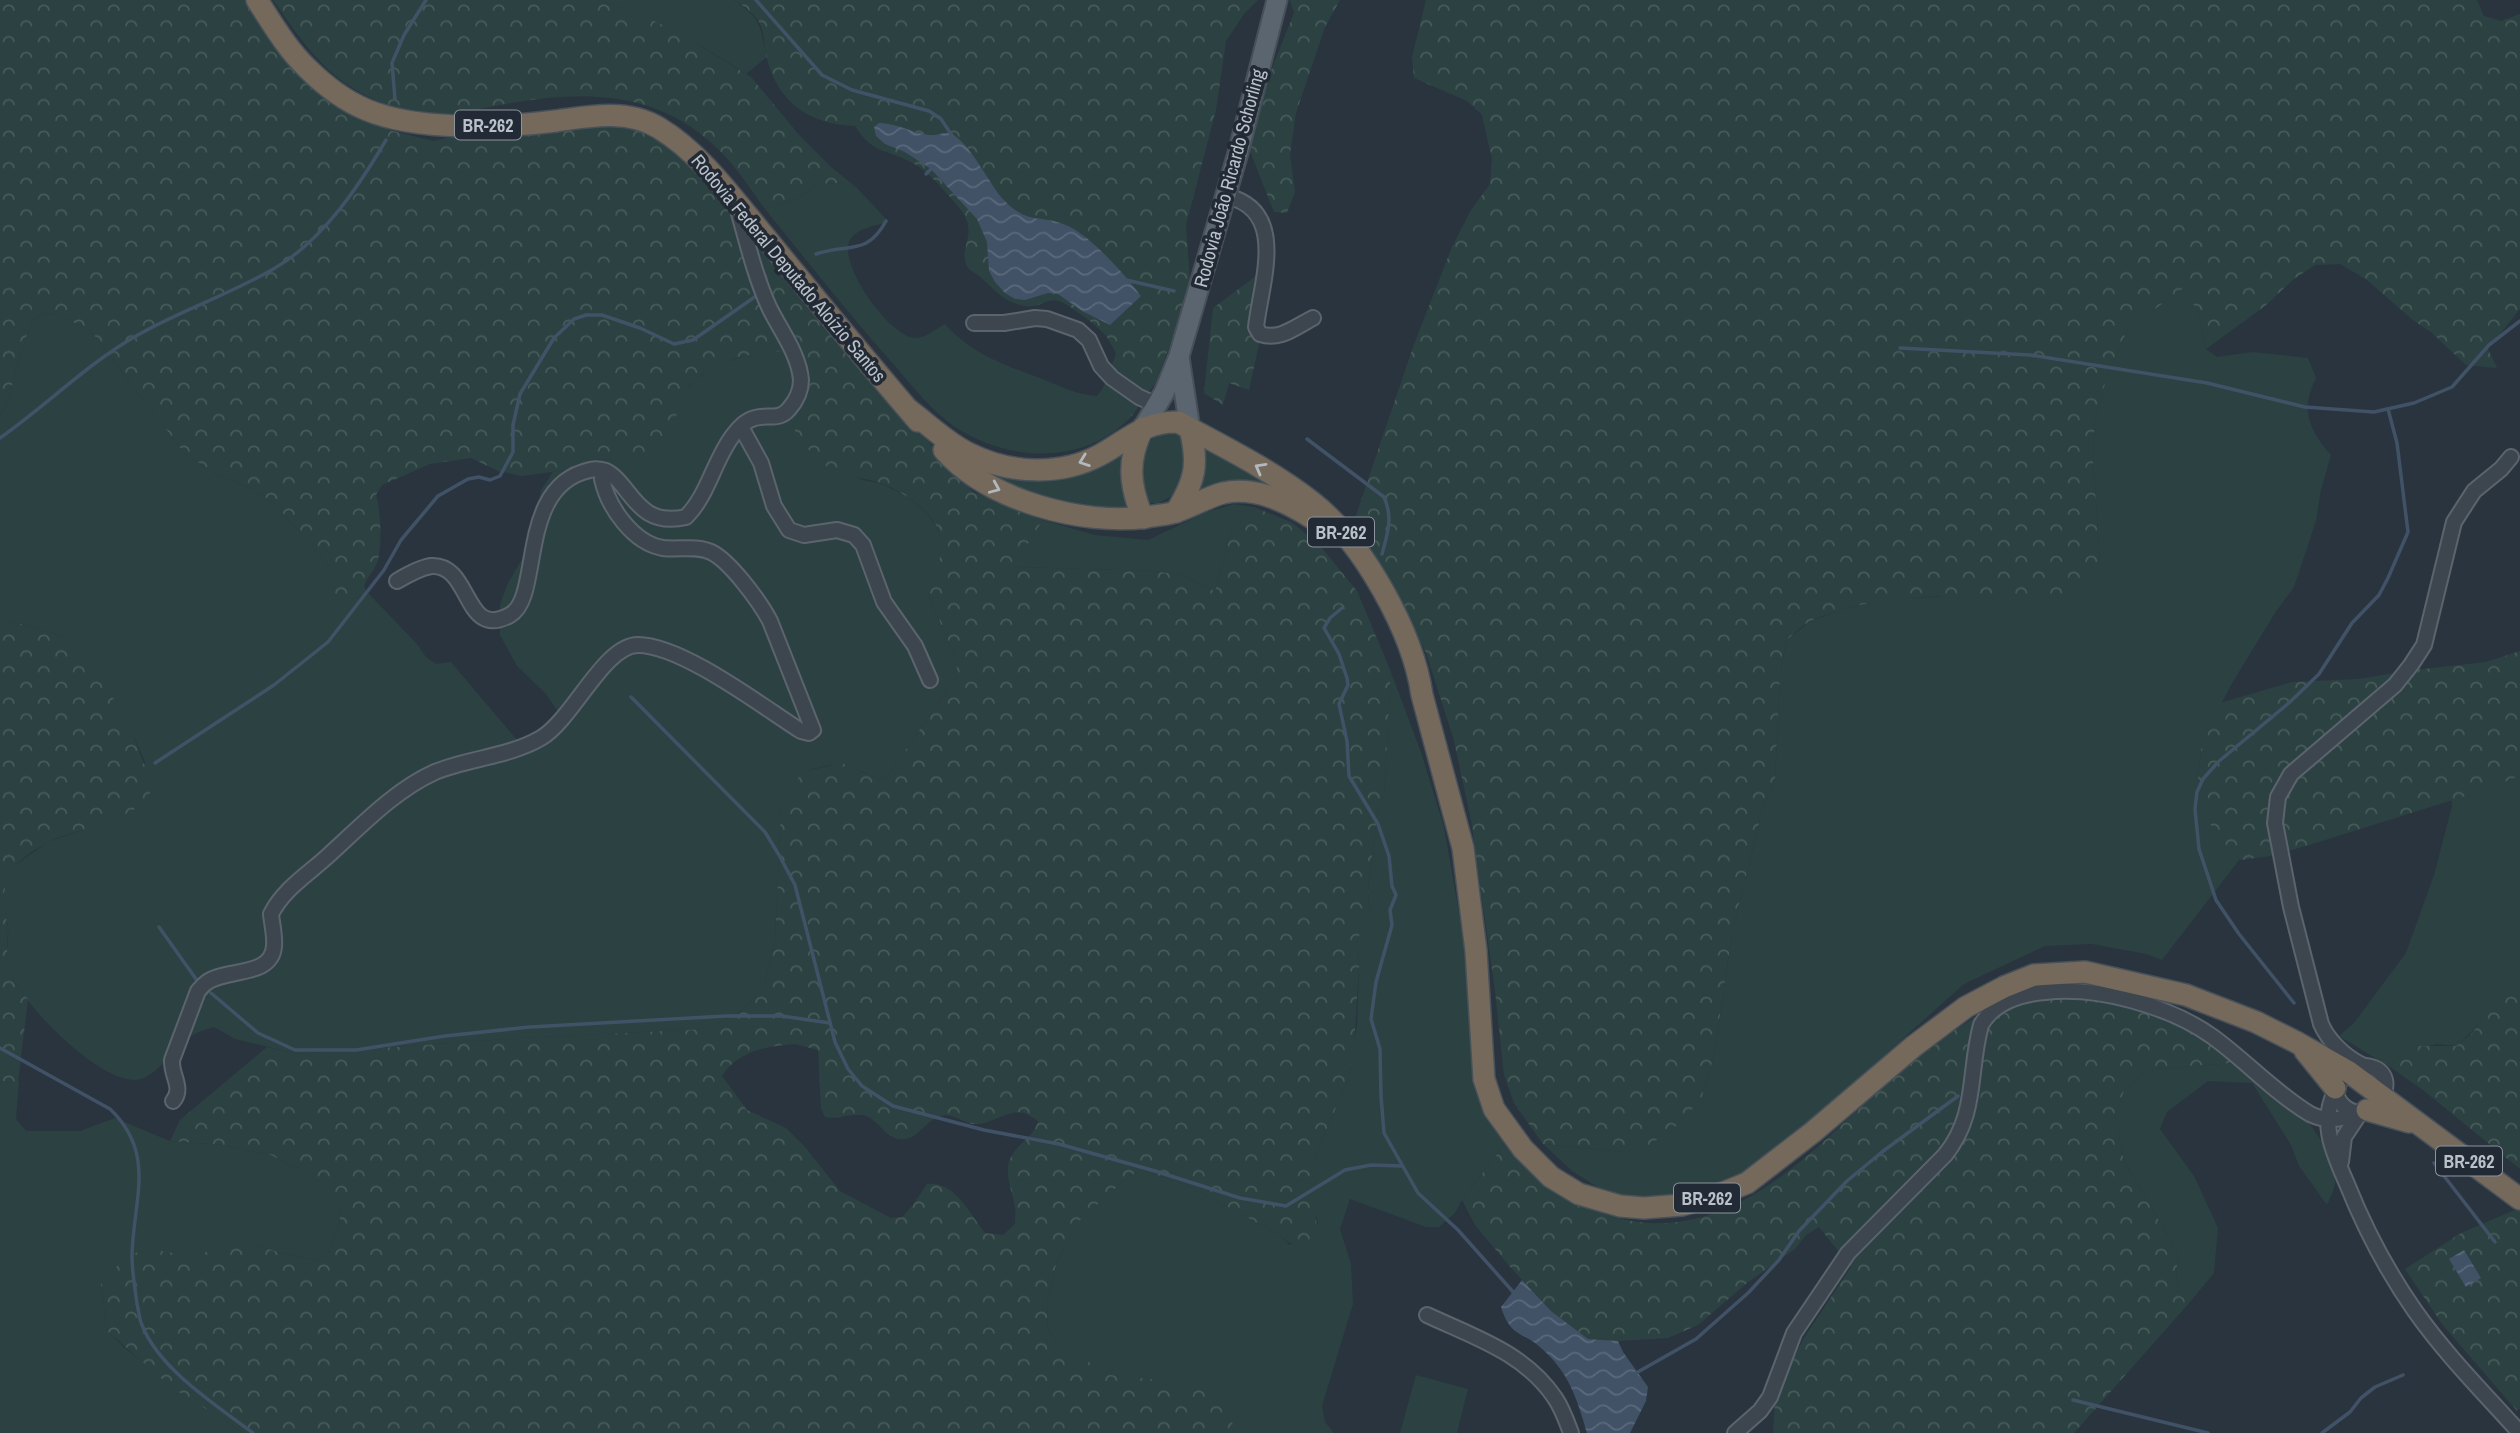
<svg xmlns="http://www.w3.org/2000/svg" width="2520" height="1433" font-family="'Archivo Narrow',sans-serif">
  <defs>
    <pattern id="forest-crowns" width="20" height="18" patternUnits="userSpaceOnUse" patternTransform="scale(1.75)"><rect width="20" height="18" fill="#2c4141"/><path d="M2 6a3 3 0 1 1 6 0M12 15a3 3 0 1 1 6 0" fill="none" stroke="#485b5b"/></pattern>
    <pattern id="water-waves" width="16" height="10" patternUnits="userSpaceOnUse" patternTransform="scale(1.75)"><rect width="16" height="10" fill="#415267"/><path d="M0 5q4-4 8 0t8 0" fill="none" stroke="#5a697b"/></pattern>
  </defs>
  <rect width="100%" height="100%" fill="#29343f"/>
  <g fill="#2c4141">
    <path d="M599 0H734C763 21 759 24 767 57L746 74C700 43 652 18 599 0Z"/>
    <path d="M843 183 857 188 889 222C877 225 857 228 850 240 837 263 890 338 916 338 925 338 937 328 945 324 972 355 1008 366 1045 380 1063 387 1077 395 1097 396L1103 388 1132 416C1086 465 1010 463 955 427 932 411 913 387 895 366 850 316 808 262 765 209L797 199 818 184Z"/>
    <path d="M2185 286 2200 318 2206 349 2217 357 2253 352 2308 358 2316 378C2300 409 2309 430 2331 455L2321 490 2316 521 2294 587 2275 613 2231 685 2202 742 2198 779 2218 837 2240 859 2162 960 2146 954 2092 944 2045 946 1964 984 1829 1105 1746 1174 1690 1198 1630 1199 1599 1188 1572 1171 1543 1144 1623 1152 1701 1100 1714 1056 1732 933 1763 807 1775 779 1780 676 1786 641 1809 622 1840 610 1892 598 1936 597 2100 564 2093 457 2095 417 2108 374 2128 329Z"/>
    <path d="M44 313 57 315 90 330 185 454 218 475 249 487 274 503 332 569 351 599 369 594 417 644 426 657 436 664 451 662 528 753 554 738 564 721 546 694 517 666 500 635V604L508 583 522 559 536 519 541 490 553 472 565 470 588 460 613 459 665 441C673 423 678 401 690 386 705 366 773 340 796 355 802 358 806 367 810 372L809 389 800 406C809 418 850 474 858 478 866 482 876 481 884 485 918 500 950 524 940 565 937 575 932 586 928 595L956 658 957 676 886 778 880 780C844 764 844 760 806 771L781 809 775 942 764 987 737 1015 703 1029 521 1038 297 1054 235 1039 214 1027C205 1030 193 1033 185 1040 169 1052 161 1072 141 1079 105 1090 21 1003 9 971 4 958 9 943 8 929 8 920 4 911 3 902 2 892 6 880 8 870L48 842 120 817 135 809 145 762 133 735 95 675 68 640 63 636 27 625 0 620V416L9 400 15 371 32 320Z"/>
    <path d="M1163 432 1177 434 1187 444 1183 490 1157 504 1148 502 1142 496C1141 468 1134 447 1163 432Z"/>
    <path d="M1131 442C1123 470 1121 486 1130 513L1078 507 1032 496 972 463 1036 477Z"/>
    <polygon points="1203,443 1313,512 1195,493"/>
    <polygon points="1234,504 1254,507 1230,533 1215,591 1182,575 1153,571 1012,567 1043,520 1095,535 1148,540 1207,512"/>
    <polygon points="1391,672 1421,752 1444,827 1473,993 1482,1079 1510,1137 1462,1200 1455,1213 1439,1227 1426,1227 1350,1199 1340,1229 1351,1264 1353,1304 1322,1406 1325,1422 1334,1433 1233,1433 1235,1430 1138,1379 1111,1375 1084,1361 1058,1344 1047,1328 1048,1297 1057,1261 1078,1221 1128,1177 1142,1170 1188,1186 1278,1234 1290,1245 1318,1223 1312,1197 1312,1164 1347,1082 1357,1025 1359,967 1356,941 1370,917 1368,889 1377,816 1384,796"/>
    <path d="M2520 776V979C2498 1001 2479 1027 2456 1046L2436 1044 2400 1054 2390 1067 2339 1036 2354 1023 2406 953 2434 875 2452 806 2451 799Z"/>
    <path d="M2243 1057C2276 1088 2330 1131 2335 1180 2336 1187 2330 1198 2327 1205L2299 1166 2291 1145 2252 1083 2208 1081 2167 1112 2160 1129 2194 1176 2218 1228 2214 1273 2190 1302 2179 1295 2176 1276 2178 1253 2124 1161 2115 1115 2125 1089 2138 1077 2154 1069 2234 1063Z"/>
    <polygon points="0,1081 19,1082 16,1119 26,1131 80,1131 115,1118 170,1141 223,1145 271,1155 285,1163 303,1169 311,1177 334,1188 339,1200 340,1222 328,1253 319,1261 281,1253 251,1243 210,1251 195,1258 101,1284 107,1331 126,1349 192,1400 244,1433 0,1433"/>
    <polygon points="1416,1375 1468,1389 1457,1433 1400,1433"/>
  </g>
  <g fill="url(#forest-crowns)" fill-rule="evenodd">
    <path d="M0 0H246L282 52 306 81 327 99 357 118 393 131 433 141 481 131 628 122 687 152 905 415 973 492 1043 520 1013 567 1153 571 1182 575 1215 591 1230 533 1254 507 1293 523 1322 548 1357 591 1391 672 1384 796 1377 816 1368 889 1370 918 1356 941 1359 967 1354 1047 1347 1082 1312 1164 1318 1242C1301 1249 1290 1246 1278 1234L1188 1186 1142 1170 1128 1177 1078 1222 1057 1261 1048 1297 1047 1328 1058 1344 1111 1375 1168 1381 1214 1391 1226 1406 1235 1430 1233 1433H244L171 1387 107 1331 101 1284C135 1242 145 1247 195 1258L228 1240 251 1243 281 1253 319 1261 328 1253 340 1222 339 1200 334 1189 310 1177 303 1169 285 1163 271 1155 223 1145 170 1141 180 1120 267 1047 297 1054 521 1038 703 1029 737 1015 764 987 775 942 781 809 792 783 806 771 842 763 880 780 886 778 957 676 956 658 928 595C943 556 952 529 913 501 903 494 892 487 880 483 867 478 851 478 838 473 820 465 807 448 795 433V423L809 389 810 372 797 355 783 351 758 353 736 358 702 375 690 385 665 441 650 453 638 458 588 460 565 470 522 476 498 471 471 458 430 464 382 485 376 495C381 509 383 555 375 567 371 575 366 578 364 587L369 594 351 599 326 592 332 569 274 503 249 487 218 475 185 454 90 330 57 315 44 313 32 320 15 371 9 400 0 416ZM795 1044 818 1050 821 1108 825 1117C837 1120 850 1113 863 1115 878 1118 884 1137 899 1139 917 1142 925 1120 941 1116 954 1112 964 1125 977 1124 992 1124 1009 1109 1024 1113 1029 1114 1034 1119 1038 1121 1034 1136 1023 1140 1014 1152 1001 1170 1012 1187 1015 1207 1016 1212 1015 1218 1015 1224L1003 1235 985 1233C969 1213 955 1181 927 1184L913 1205 902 1217 891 1218 840 1191 805 1147 786 1128 747 1110 722 1076C738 1051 767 1046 795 1044Z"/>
    <path d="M273 0H599L644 16 681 34 751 77 800 136 831 167 857 188 843 183 818 184 797 199 765 209C752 191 739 171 723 154 666 94 595 89 517 102 498 105 479 109 459 113 451 114 442 118 433 118 421 118 404 112 392 107 331 84 309 52 273 0Z"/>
    <path d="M734 0H1258L1244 14 1226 41 1216 110 1186 225 1190 283 1182 313 1156 382 1132 416 1103 388 1116 354C1113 348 1110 341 1106 336 1098 326 1070 305 1059 301 1050 298 1042 305 1033 306 1022 308 1007 301 999 294 990 287 984 279 975 273 970 270 970 271 967 266 958 247 979 234 961 210 950 197 931 174 916 165 888 148 875 157 855 126 810 124 779 104 767 59 764 47 765 33 759 22 753 12 743 6 734 0Z"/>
    <polygon points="1290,0 1340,0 1325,27 1296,113 1290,154 1295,192 1287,213 1274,212 1250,151 1259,101 1294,13"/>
    <path d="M1426 0H2477L2484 16 2501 21 2520 14V309L2488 349 2497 368 2466 365 2431 332 2414 321 2367 280 2340 264 2315 265 2294 279 2265 306 2206 349 2200 318 2185 287 2128 329 2108 374 2095 417 2093 457 2100 564 2085 585 2067 597C1988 597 1884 587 1811 621 1802 625 1794 634 1786 641L1780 676 1775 779 1763 807 1732 933 1714 1056 1701 1100 1676 1126 1648 1146 1623 1152 1543 1144 1514 1103 1504 1075 1495 991 1471 820 1453 737 1426 653 1382 566 1352 527 1413 347 1452 247 1471 210 1490 184 1492 159 1482 115 1467 101 1414 78 1412 57Z"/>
    <polygon points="1260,273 1262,330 1249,390 1229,383 1223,405 1204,393 1213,308"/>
    <path d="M0 620 27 625 63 636 68 640 111 694 133 735 153 787C138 824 81 826 49 842 34 849 21 860 8 871L3 900 8 928 7 951 9 970 16 985 28 999 18 1082 0 1081Z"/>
    <polygon points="2520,651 2520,776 2475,793 2306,846 2270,856 2241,860 2218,837 2204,814 2198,779 2202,742 2220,703 2292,682 2359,679 2406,671 2486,662"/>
    <polygon points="2520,979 2520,1169 2423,1090 2390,1067 2400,1054 2419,1046 2456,1046 2471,1034 2493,1006"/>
    <path d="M2031 994 2143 1002 2243 1057 2234 1063 2154 1069 2138 1077 2125 1089 2115 1115 2124 1161 2178 1253 2176 1276 2179 1295 2190 1302 2074 1433H1773L1775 1400 1802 1341 1851 1267 1819 1227 1806 1235 1795 1249 1747 1283 1698 1325 1668 1338 1618 1341 1588 1339 1551 1311 1511 1268 1475 1225 1462 1200 1510 1137C1526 1154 1542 1176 1561 1190 1588 1210 1616 1221 1649 1223 1759 1229 1838 1121 1916 1057 1928 1047 1942 1039 1955 1030 1981 1013 2000 1001 2031 994Z"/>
    <polygon points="2517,1209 2520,1211 2520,1408 2517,1411 2442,1324 2405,1269 2461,1233"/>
  </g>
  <g fill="url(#water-waves)">
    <path d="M879 123C902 124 912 134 931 135 938 136 945 131 952 134 970 144 988 181 1001 197 1028 227 1040 213 1068 226 1092 237 1125 275 1141 296L1110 325 1082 311 1058 294 1048 293 1025 300 1015 299 1005 293 995 282 989 271 987 242 977 219 931 169 905 152 885 144 876 136 874 127Z"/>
    <polygon points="2464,1250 2481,1278 2466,1287 2449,1259"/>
    <path d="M1522 1280 1551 1311 1588 1339 1618 1341 1623 1352 1648 1387 1646 1401 1630 1433H1587C1577 1399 1569 1372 1541 1348 1521 1330 1511 1338 1501 1307Z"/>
  </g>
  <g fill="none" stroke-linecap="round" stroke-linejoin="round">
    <g stroke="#415267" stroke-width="3.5">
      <polyline points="756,0 822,75 852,90 929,111 941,119 953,137"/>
      <polyline points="395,99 392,63 404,35 426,0"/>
      <polyline points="926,174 932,168"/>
      <path d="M816 254C849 243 867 256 886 221"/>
      <polyline points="1126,280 1174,291"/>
      <polyline points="1282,326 1299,318"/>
      <polyline points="1900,348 2030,355 2207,383 2305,407 2374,412 2414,403 2452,387 2489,345 2520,321"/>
      <path d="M0 438C47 405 87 364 136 336 181 310 231 294 275 268 323 240 359 186 386 140"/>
      <path d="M1307 439 1384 497C1393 517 1388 533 1382 554"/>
      <polyline points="1342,608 1330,618 1324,628 1339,654 1347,678 1348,685 1339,704 1347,741 1349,776 1378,824 1389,856 1392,886 1396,895 1390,910 1392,925 1376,982 1371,1019 1380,1049 1381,1096 1384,1133 1418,1193 1458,1230 1515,1294"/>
      <polyline points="631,697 765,832 779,855 795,885 835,1042 848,1069 862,1086 893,1106 984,1130 1059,1144 1155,1171 1240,1198 1286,1206 1345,1170 1371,1165 1402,1166"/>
      <polyline points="155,763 274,685 328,642 384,570 401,540 438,496 468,479 479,477 490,480 500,476 513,452 513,425 520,394 554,338 574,319 586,315 602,315 640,328 674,344 693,340 759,294"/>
      <polyline points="159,927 196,979"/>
      <polyline points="211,993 258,1033 295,1050 356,1050 445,1036 530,1027 726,1016 782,1016 830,1023"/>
      <polyline points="2294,1003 2239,934 2216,900 2199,849 2195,809 2197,792 2203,779 2218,762 2290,702 2319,674 2352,623 2379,595 2388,578 2408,532 2397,443 2388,409"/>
      <path d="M0 1048 110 1109C157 1154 133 1200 132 1256 132 1272 135 1288 137 1304 139 1311 139 1319 142 1325 159 1369 216 1405 253 1433"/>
      <polyline points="2434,1163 2495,1242"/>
      <polyline points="1636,1373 1696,1339 1748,1293 1779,1260 1799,1231 1847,1181 1882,1152 1958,1096"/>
      <polyline points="2073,1400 2208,1433"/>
      <polyline points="2322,1433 2350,1412 2361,1398 2375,1387 2403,1375"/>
    </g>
    <g stroke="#5b646d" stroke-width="18">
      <g id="minor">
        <path d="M1226 196C1289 210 1261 282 1256 327L1260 334C1280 341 1295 327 1313 318"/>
        <polyline points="974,323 1004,323 1035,318 1047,319 1078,330 1089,340 1101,366 1112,378 1139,397 1157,405"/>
        <polyline points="741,427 761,463 774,506 789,530 804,535 837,530 854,535 863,545 884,602 915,646 930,680"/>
        <path d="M397 581C407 575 419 568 431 566 472 563 463 641 510 615 543 597 516 486 590 470 630 462 626 531 686 517 709 494 714 459 734 434 740 427 746 420 755 418 768 414 779 421 789 409 796 401 801 390 801 380 799 354 780 330 769 307 755 276 747 242 738 210"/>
        <path d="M2335 1092C2319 1124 2334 1154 2347 1184 2365 1229 2387 1271 2415 1311 2446 1355 2484 1393 2520 1433"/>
        <path d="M173 1101C184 1088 171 1076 172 1060L198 991C201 988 203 985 206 983 224 968 272 978 274 946 275 936 272 924 271 914 284 888 310 873 330 854 362 825 395 790 435 772 469 758 508 757 541 738 573 719 604 645 638 645 682 645 763 707 801 731L809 733 813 730 770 621C760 602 730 561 711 552 696 545 678 550 663 548 633 543 608 507 602 479L606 471"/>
        <path d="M2378 1103C2388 1091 2390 1072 2371 1067 2365 1065 2365 1067 2360 1064 2344 1056 2328 1040 2321 1024L2291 907 2275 823 2278 797 2291 774 2395 685 2411 665 2424 645 2454 522 2474 491 2501 469 2511 457"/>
        <path d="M2360 1113C2347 1112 2337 1103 2335 1089L2343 1077 2362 1066"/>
        <polyline points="2341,1162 2344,1137 2360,1113"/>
        <path d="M1427 1315C1474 1337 1525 1353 1555 1398 1562 1408 1567 1422 1571 1433"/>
        <path d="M1735 1433 1760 1411 1770 1397 1794 1333 1848 1253 1945 1155C1978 1114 1968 1072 1981 1025 1994 1002 2020 994 2045 992 2098 986 2170 1006 2213 1037 2246 1061 2275 1093 2310 1114 2327 1122 2340 1120 2358 1113"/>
      </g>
    </g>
    <g stroke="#474f59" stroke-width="23">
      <g id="major">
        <polyline points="1179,357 1190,429"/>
        <polyline points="1143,428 1164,393 1179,356 1238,153 1277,0"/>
      </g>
    </g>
    <g stroke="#48515a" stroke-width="24">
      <g id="highway">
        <path d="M257 0C272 23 287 49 307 68 324 85 345 101 367 110 417 131 503 128 556 121 590 116 628 109 659 128 702 154 734 200 766 238 816 299 866 361 918 421"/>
        <path d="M909 410C928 424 948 444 970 454 1010 474 1061 476 1100 455 1128 440 1144 421 1178 422 1224 447 1271 470 1312 502 1363 542 1413 632 1422 695L1463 848 1476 951 1484 1079 1494 1109 1523 1149 1551 1177 1579 1194 1620 1206 1644 1208 1682 1205 1715 1196 1747 1183 1813 1132 1914 1046 1966 1007 2004 987 2034 975 2085 972 2186 995 2256 1022 2296 1042 2349 1072 2520 1199"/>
        <path d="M944 450C988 500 1082 526 1147 517 1157 515 1169 515 1178 511 1193 506 1208 497 1223 493 1256 486 1287 502 1314 519"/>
        <path d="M1176 512C1195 481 1199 465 1190 429"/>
        <path d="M1143 518C1129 485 1127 460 1143 428"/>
        <polyline points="2305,1051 2335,1088"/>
        <polyline points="2367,1110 2409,1122"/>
      </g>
    </g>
    <use href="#minor" stroke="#3d464f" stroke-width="14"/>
    <use href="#major" stroke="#5b656f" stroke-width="19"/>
    <use href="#highway" stroke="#75695b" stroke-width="21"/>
  </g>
  <defs><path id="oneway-chevron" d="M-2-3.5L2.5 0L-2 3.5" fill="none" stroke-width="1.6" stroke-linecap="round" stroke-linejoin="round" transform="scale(1.75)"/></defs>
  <g stroke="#b3b8bf">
    <use href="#oneway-chevron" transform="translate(1084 461) rotate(160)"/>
    <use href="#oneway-chevron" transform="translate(1260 468) rotate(-151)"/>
    <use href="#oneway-chevron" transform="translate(995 488) rotate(23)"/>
  </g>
  <g text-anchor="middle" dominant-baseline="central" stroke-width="7" stroke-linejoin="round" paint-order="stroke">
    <g fill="#222b35" stroke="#8c949d" stroke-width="2">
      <rect x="455" y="110.5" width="66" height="29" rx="5"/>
      <rect x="1308" y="517.5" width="66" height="29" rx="5"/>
      <rect x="2436" y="1146.5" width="66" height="29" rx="5"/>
      <rect x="1674" y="1183.5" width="66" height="29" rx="5"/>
    </g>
    <g font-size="18" font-weight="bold" fill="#bac1ca">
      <text x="488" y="125">BR-262</text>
      <text x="1341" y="532">BR-262</text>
      <text x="2469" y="1161">BR-262</text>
      <text x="1707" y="1198">BR-262</text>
    </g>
    <g font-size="19" fill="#bac1ca" stroke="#222b35">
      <text transform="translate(1229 178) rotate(-75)">Rodovia João Ricardo Schorling</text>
      <text transform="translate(789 268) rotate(50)">Rodovia Federal Deputado Aloízio Santos</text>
    </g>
  </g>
</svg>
